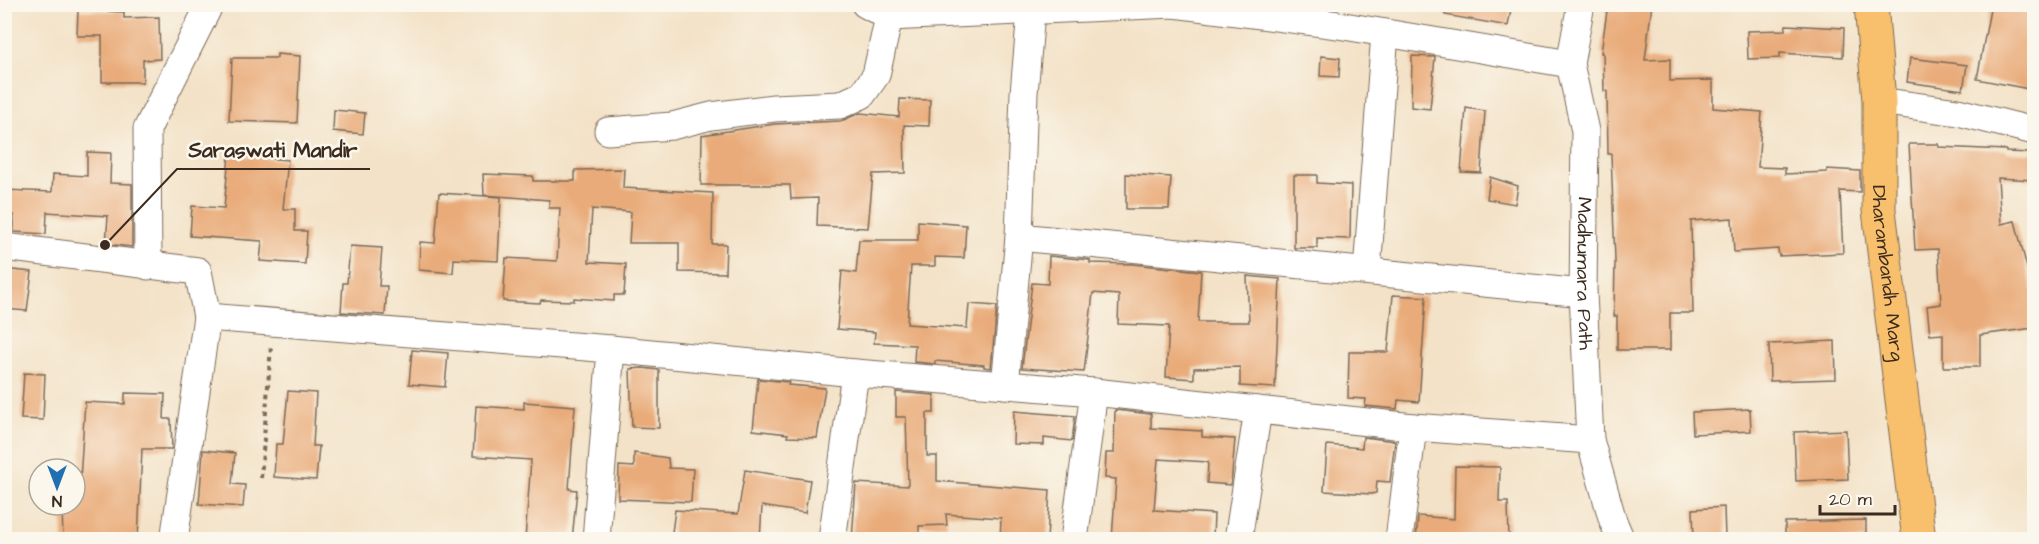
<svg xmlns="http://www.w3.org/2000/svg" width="2039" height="544" font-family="'Architects Daughter',sans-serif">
  <rect width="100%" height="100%" fill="#fbf7ec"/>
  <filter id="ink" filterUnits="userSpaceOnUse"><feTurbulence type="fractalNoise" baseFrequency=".0167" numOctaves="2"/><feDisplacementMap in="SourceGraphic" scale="12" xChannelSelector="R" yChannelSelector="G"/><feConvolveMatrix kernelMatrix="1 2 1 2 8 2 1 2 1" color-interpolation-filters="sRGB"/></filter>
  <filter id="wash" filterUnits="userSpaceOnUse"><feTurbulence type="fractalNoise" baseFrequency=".008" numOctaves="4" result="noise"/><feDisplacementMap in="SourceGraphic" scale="24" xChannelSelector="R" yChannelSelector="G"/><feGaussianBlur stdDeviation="1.35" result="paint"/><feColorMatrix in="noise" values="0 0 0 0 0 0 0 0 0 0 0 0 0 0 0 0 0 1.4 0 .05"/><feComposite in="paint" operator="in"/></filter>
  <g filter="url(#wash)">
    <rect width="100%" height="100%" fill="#f3e2c7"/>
    <g id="blocks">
      <g fill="#e9ab79">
        <polygon points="1446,4 1512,4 1508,26 1445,15"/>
        <polygon points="1608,4 1652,4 1645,60 1670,59 1670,81 1713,80 1713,108 1762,112 1758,167 1785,168 1785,174 1827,172 1827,169 1860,171 1860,192 1840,191 1843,253 1779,256 1778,249 1734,252 1732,218 1691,221 1693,313 1670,313 1670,350 1617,350 1617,316 1614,316 1615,260 1611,154 1608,154 1607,91 1604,91 1603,53 1601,53"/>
        <polygon points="1991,4 2034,4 2034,90 1977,79"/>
        <polygon points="78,10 124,12 124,18 159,17 160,59 143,60 143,82 102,82 102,36 77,36"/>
        <polygon points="1786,25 1844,28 1843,57 1780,53 1780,58 1748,59 1747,31 1785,30"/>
        <polygon points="277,54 300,56 297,123 229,121 232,58 277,58"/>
        <polygon points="1321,56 1340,58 1339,77 1320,76"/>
        <polygon points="1412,56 1435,57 1430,109 1411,107"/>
        <polygon points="1910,58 1967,65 1963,90 1907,82"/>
        <polygon points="900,99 930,100 929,126 904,125 905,173 873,174 868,228 817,226 818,198 791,199 790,185 701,185 702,135 775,124 841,121 860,113 899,117"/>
        <polygon points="1466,108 1485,111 1481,173 1461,172"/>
        <polygon points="334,110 365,113 363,134 333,131"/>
        <polygon points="1909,144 1938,144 1939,147 2006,150 2006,152 2034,153 2034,180 1998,178 2001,224 2015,221 2034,295 2034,328 1980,335 1980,367 1943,367 1943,334 1930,335 1927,306 1941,304 1938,249 1915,250"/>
        <polygon points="87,152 111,153 110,183 132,184 132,247 106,244 108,216 47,212 46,234 14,232 14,215 4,215 4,190 52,192 53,174 87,176"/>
        <polygon points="229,155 288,160 283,209 295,209 295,231 307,231 305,264 260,261 262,241 190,236 192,206 224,208"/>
        <polygon points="624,169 623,188 713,193 712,244 726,244 725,273 679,272 679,243 629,243 631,212 592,209 589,262 626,264 624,295 614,295 614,301 574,298 574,301 541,300 540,303 503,301 506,258 557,261 560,208 549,208 549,200 484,195 483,174 533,176 533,181 575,181 575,170"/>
        <polygon points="1126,174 1171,177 1169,209 1126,209"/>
        <polygon points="1294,175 1317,175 1317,183 1351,185 1350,239 1317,238 1317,248 1294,248"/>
        <polygon points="1490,177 1518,186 1515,204 1487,199"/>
        <polygon points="439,193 501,197 498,261 454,259 453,273 419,270 420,242 435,243"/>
        <polygon points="918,221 966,225 964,258 935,257 935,266 911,266 907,324 967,328 969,304 997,306 991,368 984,367 984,365 935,361 935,364 914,362 915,345 874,343 875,332 837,329 842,271 856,273 859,240 918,240"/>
        <polygon points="350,246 382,248 379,286 387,286 385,315 341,312 343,283 347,283"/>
        <polygon points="1049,256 1090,260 1090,263 1132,264 1201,271 1198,322 1249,322 1247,276 1280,279 1275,388 1240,386 1240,367 1194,368 1194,379 1166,377 1169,326 1118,324 1119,295 1093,293 1084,372 1022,368 1032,283 1048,284"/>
        <polygon points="4,269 32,272 27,311 4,309"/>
        <polygon points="1393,295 1426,297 1419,402 1398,400 1397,409 1365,406 1366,399 1348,398 1349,352 1388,352"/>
        <polygon points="1835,341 1836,379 1770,381 1769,344"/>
        <polygon points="412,350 448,353 445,387 409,384"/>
        <polygon points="643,368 659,370 659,428 632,427 630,369"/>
        <polygon points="24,373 45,374 43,420 21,419"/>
        <polygon points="758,379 789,382 788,385 825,388 817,438 787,437 788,434 753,430"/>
        <polygon points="288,391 316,393 313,446 319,446 316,480 274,477 276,444 283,444"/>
        <polygon points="896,392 934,395 934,413 927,413 927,456 937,456 937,481 1050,490 1047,540 1000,540 1001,518 946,514 947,525 919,526 919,537 914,537 914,540 852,540 856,483 908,486 906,417 896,417"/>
        <polygon points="125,393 165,394 164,419 171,419 172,449 142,449 138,540 63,540 62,505 75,505 75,480 80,480 85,402 125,404"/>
        <polygon points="524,402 575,406 569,489 577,490 572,540 525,540 531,460 473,456 476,406 524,409"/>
        <polygon points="1750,409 1751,431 1693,434 1692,412"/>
        <polygon points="1115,410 1151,414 1151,428 1202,431 1202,437 1235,439 1231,485 1207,483 1208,462 1158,459 1154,510 1214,514 1213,538 1112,540 1116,479 1105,478 1106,453 1114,453"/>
        <polygon points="1014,411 1075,416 1072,441 1044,438 1044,445 1013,444"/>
        <polygon points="1846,430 1848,479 1796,481 1794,432"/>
        <polygon points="1363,437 1395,441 1390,482 1377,481 1376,493 1371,494 1324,491 1327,445 1362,448"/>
        <polygon points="203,450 235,453 232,484 245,485 243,507 199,504"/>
        <polygon points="634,453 668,458 669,468 693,469 691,502 618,499 619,466 634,467"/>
        <polygon points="1455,466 1500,467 1499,502 1508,502 1509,540 1416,540 1418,516 1454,519"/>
        <polygon points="745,470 810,480 805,513 762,506 760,540 671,540 675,510 738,514"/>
        <polygon points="1724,507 1725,538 1694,539 1693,509"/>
        <polygon points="1866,520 1866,540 1785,540 1785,522"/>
      </g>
    </g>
  </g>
  <g filter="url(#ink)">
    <use href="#blocks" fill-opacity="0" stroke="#7b6a59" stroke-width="1.5"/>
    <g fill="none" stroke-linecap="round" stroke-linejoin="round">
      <g stroke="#7b6a59" stroke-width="29">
        <g id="minor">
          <polyline points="865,4 889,17 1174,4"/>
          <polyline points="1174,4 1338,25 1570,64"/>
          <path id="s1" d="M1581 4 1570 64 1585 131 1583 293 1590 440 1613 521 1621 540"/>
          <polyline points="1879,101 1958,112 2034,131"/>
          <polyline points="608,131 672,126 711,116 774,108 840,105 862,95 876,75 889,17"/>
          <polyline points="1019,237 1583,293"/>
          <polyline points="4,247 198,271 207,317 174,540"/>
          <polyline points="148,266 147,129 210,4"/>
          <polyline points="1367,271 1385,33"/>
          <polyline points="207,317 611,349 855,373 1094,392 1413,427 1590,440"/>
          <polyline points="1005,385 1019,237 1024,93 1031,12"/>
          <polyline points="596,540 611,349"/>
          <polyline points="832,540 855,373"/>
          <polyline points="1074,540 1094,392"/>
          <polyline points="1238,540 1258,410"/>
          <polyline points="1399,540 1413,427"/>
        </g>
      </g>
      <g stroke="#7b6a59" stroke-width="35">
        <g id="primary">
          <path id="s2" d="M1871 4 1879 101V210L1919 540"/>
        </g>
      </g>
      <polyline stroke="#7b6a59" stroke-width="4" stroke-dasharray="4.5 4.5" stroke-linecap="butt" points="261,478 271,346"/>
      <use href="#minor" stroke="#fff" stroke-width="27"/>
      <use href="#primary" stroke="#f8bf6c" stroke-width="33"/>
    </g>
  </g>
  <g text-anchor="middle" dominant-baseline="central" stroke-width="5" stroke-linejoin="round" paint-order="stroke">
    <g font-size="20" fill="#3b2a1e" stroke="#fbf7ec">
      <text stroke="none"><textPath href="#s2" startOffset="270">Dharambandh Marg</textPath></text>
      <text stroke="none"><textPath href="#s1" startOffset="272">Madhumara Path</textPath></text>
    </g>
  </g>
  <path fill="none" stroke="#3b2a1e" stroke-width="2" d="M105 245L177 169H370"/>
  <circle fill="#3b2a1e" stroke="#fbf7ec" stroke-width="2" cx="105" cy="245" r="6"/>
  <g font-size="21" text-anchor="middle" font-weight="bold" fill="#3b2a1e" stroke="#fbf7ec" stroke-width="5" stroke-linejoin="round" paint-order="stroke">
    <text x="273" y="157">Saraswati Mandir</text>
  </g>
  <rect width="2039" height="544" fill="none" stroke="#fbf7ec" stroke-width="24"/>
  <g transform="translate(57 487) rotate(180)"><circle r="28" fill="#fbf7ec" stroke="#aea59a" stroke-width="1.5"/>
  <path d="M0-4.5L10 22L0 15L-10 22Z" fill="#1f6fb2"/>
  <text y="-9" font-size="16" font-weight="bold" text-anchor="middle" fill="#3b2a1e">N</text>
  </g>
  <path d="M1820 505v9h75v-9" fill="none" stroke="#3b2a1e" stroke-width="3"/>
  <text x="1829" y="505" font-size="18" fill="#3b2a1e" stroke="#fbf7ec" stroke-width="4.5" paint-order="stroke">20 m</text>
</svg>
